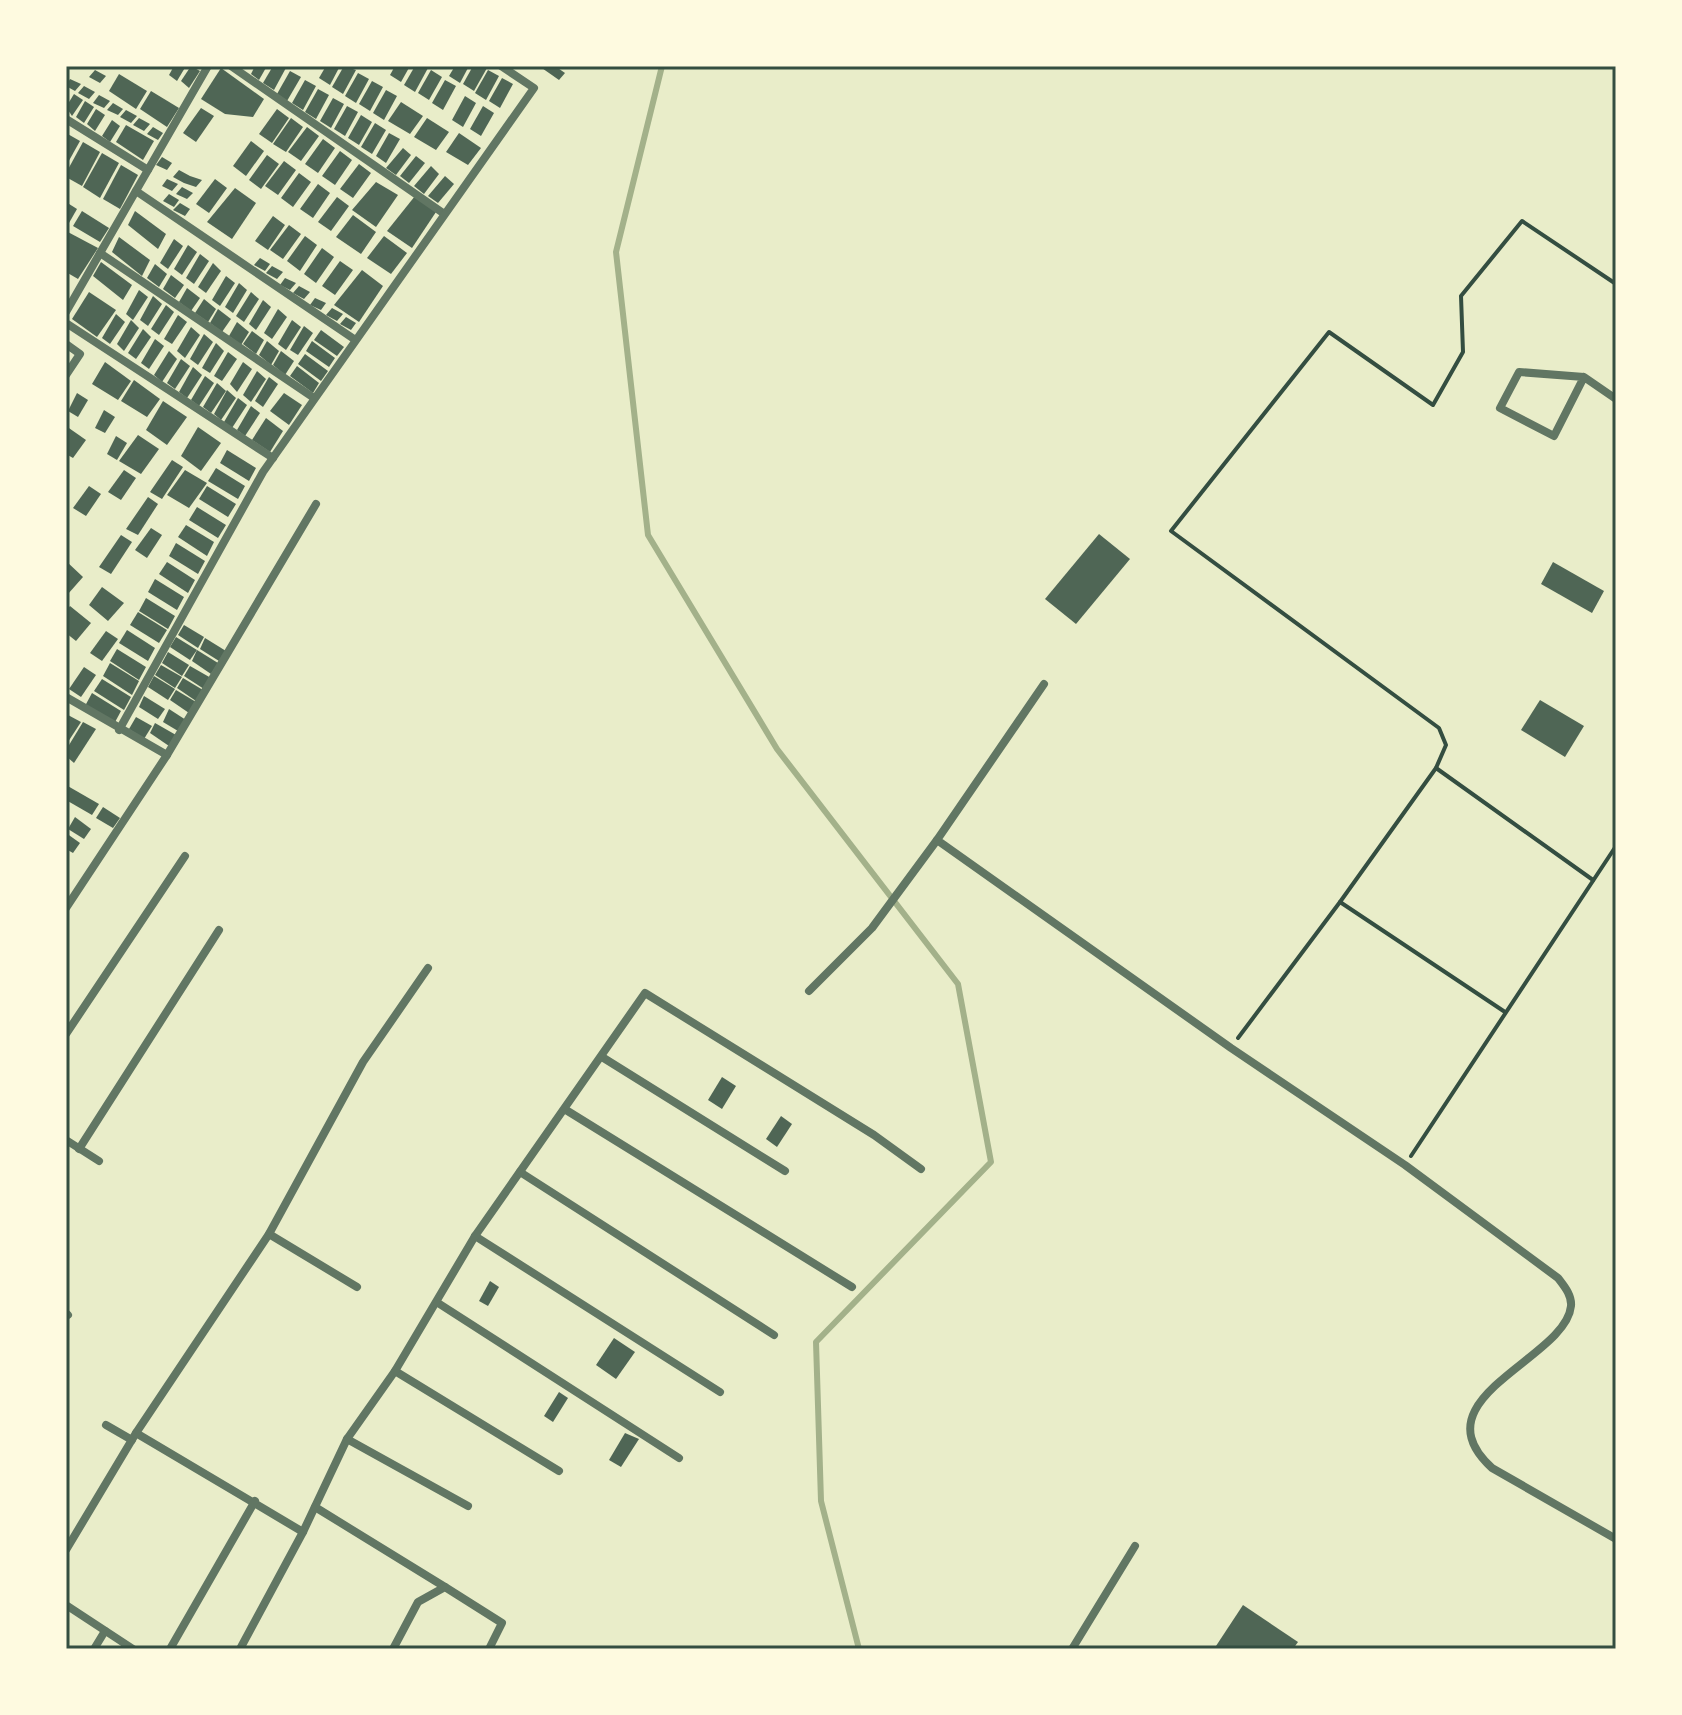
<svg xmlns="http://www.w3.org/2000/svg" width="1682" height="1715" font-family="'Sofia Sans Condensed',sans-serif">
  <rect width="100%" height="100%" fill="#e9edc9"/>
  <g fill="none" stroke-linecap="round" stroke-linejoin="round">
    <polyline stroke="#a3b18a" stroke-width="6" points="662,66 616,252 648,535 777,749 958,984 991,1162 816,1342 821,1501 859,1649"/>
  </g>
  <g fill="#4f6655">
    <polygon points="174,66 186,66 177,81 169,75"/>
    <polygon points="191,66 200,71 189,88 181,81"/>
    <polygon points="255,66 267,66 259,80 251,74"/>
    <polygon points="273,66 287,66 274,90 263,83"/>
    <polygon points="326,66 340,66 330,85 319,78"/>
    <polygon points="344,66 356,70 343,94 332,87"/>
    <polygon points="395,66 410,66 401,82 390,75"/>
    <polygon points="415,66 428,68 415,92 404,85"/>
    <polygon points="455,66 469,66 460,83 449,76"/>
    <polygon points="473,66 487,68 474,91 463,84"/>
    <polygon points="539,66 555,66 565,73 559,80"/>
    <polygon points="221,68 264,99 253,117 225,114 201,99"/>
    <polygon points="95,70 106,76 100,83 89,77"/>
    <polygon points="431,70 442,77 429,100 418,93"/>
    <polygon points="488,70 499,76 486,100 475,93"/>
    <polygon points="290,71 301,77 287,101 277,94"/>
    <polygon points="358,73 369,79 356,103 345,96"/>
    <polygon points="119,74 147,91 136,109 109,91"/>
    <polygon points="502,78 513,84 500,108 489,101"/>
    <polygon points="70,79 81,84 75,91 66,86"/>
    <polygon points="305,80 316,86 303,110 292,103"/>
    <polygon points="445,80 456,86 443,110 432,103"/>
    <polygon points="372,81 383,87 370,111 359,104"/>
    <polygon points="84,86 95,92 89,99 78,93"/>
    <polygon points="318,89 329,95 316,119 305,112"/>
    <polygon points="386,90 397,96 384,120 373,113"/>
    <polygon points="151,91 179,108 167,127 140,109"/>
    <polygon points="74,94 83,100 72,116 66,107"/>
    <polygon points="99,95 110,101 104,108 93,103"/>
    <polygon points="465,96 476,103 463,127 452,120"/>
    <polygon points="333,98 344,104 331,128 320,121"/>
    <polygon points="85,101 94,107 84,123 76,117"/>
    <polygon points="401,102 423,116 410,134 388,121"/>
    <polygon points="113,103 123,109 118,115 107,110"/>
    <polygon points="347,106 358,112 345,136 334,129"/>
    <polygon points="483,106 494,113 481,136 470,129"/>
    <polygon points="201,108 214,116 196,142 183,133"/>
    <polygon points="96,109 105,115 95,131 87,124"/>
    <polygon points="277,109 289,118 272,143 259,134"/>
    <polygon points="126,110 137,116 131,123 120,117"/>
    <polygon points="361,115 372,122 359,145 348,138"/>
    <polygon points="139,118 150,124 144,131 133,125"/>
    <polygon points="291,118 303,127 286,152 273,144"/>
    <polygon points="427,118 449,132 436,150 414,137"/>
    <polygon points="112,120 120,126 110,142 102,136"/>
    <polygon points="375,123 386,130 372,154 361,147"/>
    <polygon points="126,125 154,141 143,160 116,142"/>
    <polygon points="153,127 163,133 158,140 147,134"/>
    <polygon points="307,127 319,136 301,161 288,152"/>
    <polygon points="66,133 80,141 66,166"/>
    <polygon points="389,133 400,139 386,163 376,156"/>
    <polygon points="459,133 481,148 468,165 446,152"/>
    <polygon points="323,139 335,148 318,173 305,164"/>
    <polygon points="251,141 264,151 246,176 233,166"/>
    <polygon points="83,142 100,152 82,186 66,177 66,173"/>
    <polygon points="403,148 411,155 396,175 386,168"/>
    <polygon points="340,151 352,160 335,185 322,176"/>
    <polygon points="102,153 119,163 100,198 83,187"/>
    <polygon points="267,155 279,164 261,189 249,180"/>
    <polygon points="416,156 425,163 409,183 400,176"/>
    <polygon points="162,157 172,163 167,170 156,165"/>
    <polygon points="284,161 296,170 278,195 265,186"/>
    <polygon points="359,164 371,173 353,198 340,189"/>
    <polygon points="121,165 138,175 120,209 103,199"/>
    <polygon points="431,166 439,174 424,194 414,186"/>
    <polygon points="179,170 190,176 202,180 196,187 184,183 173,177"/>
    <polygon points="299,173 311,182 293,207 281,198"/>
    <polygon points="445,176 454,184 438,203 428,196"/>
    <polygon points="167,179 178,184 172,191 162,186"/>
    <polygon points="215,179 227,188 209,213 196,204"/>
    <polygon points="376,182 398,195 376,227 352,210"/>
    <polygon points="318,184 330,193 313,218 300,209"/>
    <polygon points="182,187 193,193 187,199 176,194"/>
    <polygon points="235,188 256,203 232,239 207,222"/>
    <polygon points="169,194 179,200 174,207 163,201"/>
    <polygon points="415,196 436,212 412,248 387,231"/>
    <polygon points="337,197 349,206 331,231 318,222"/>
    <polygon points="66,202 77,209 69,223 66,222"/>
    <polygon points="180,203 190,209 185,216 173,210"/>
    <polygon points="82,211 109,228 100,242 73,226"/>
    <polygon points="135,211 166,234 158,249 128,225"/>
    <polygon points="353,215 376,232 361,254 336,237"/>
    <polygon points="273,216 285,225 268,250 255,241"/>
    <polygon points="289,225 301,234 283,259 270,250"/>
    <polygon points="66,231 98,248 78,279 66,272"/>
    <polygon points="305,236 317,245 300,271 287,261"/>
    <polygon points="384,236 407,253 391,274 367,258"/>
    <polygon points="119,237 150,260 142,276 112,252"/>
    <polygon points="174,239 183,246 168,269 160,263"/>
    <polygon points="188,245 197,252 182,275 174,269"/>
    <polygon points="322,248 334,257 316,283 304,274"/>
    <polygon points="200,254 209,261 194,284 186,278"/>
    <polygon points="260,258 270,264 265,271 254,265"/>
    <polygon points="340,261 353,270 335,295 322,286"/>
    <polygon points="101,262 132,285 123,300 93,276"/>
    <polygon points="213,263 221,271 206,293 198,287"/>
    <polygon points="155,264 167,274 159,287 147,278"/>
    <polygon points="272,266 283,272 277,279 266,273"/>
    <polygon points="362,270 383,286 359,322 334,305"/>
    <polygon points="171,275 184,285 175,298 163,289"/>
    <polygon points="226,276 235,283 220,306 212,300"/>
    <polygon points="285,278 296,283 290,290 280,285"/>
    <polygon points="239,283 247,290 233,313 225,307"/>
    <polygon points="299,286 310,292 304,299 293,293"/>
    <polygon points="187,288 200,298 191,311 179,302"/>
    <polygon points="139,290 148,297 133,320 126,314"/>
    <polygon points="89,292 116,310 97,337 72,319"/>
    <polygon points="251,292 259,299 244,322 236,316"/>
    <polygon points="153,296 162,304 148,326 140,320"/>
    <polygon points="315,298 326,303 321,310 310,305"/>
    <polygon points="204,299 216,309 208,322 195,313"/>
    <polygon points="263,300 271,307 256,330 249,324"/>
    <polygon points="166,305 174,312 159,335 151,329"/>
    <polygon points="332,308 343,314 337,321 326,315"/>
    <polygon points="218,309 231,319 222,332 210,323"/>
    <polygon points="278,309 287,317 272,339 264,333"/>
    <polygon points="116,314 125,322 110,344 102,338"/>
    <polygon points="178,315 187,322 172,344 164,339"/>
    <polygon points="346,317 356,323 351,330 340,324"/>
    <polygon points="131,320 139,328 124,351 117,344"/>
    <polygon points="292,320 301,327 286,350 278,344"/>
    <polygon points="237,322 249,332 241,345 229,336"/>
    <polygon points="304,326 313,333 298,355 290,350"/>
    <polygon points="191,327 200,335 185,358 177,351"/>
    <polygon points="143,329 151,337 136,359 128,353"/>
    <polygon points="321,330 344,347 337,356 314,340"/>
    <polygon points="252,331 264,340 256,354 243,344"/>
    <polygon points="204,334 213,342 198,365 190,359"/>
    <polygon points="155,339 164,346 149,369 141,363"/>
    <polygon points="267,341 279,351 271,365 259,355"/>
    <polygon points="312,341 335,358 329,367 306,351"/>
    <polygon points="216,343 224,351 210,373 202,368"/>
    <polygon points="169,351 177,359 162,382 154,375"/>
    <polygon points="281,351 294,361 285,375 273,365"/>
    <polygon points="228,352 237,359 222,381 214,376"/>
    <polygon points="305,354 328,371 321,381 298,364"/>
    <polygon points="181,359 190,366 175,389 167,383"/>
    <polygon points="105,362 131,381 118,400 92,384"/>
    <polygon points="243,362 252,369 237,392 230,384"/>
    <polygon points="297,366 319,383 313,393 290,376"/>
    <polygon points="193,367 202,375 187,398 179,392"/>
    <polygon points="257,371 266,379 251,402 243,395"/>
    <polygon points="205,376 214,383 199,406 191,400"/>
    <polygon points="269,377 278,384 263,407 255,401"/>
    <polygon points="134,380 160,399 147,417 121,401"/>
    <polygon points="217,383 226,391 211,413 203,407"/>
    <polygon points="227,390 236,398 221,420 214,414"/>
    <polygon points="77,393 88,400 78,417 68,411"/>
    <polygon points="284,393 302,405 289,425 270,411"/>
    <polygon points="238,398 247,405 232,428 224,422"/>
    <polygon points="163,401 187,417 167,445 146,430"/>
    <polygon points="251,406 260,413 245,436 237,430"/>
    <polygon points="104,410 115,417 105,433 95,428"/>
    <polygon points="266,418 283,431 270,452 252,440"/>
    <polygon points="66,426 86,440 73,458 66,454"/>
    <polygon points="198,427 221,443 201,471 181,456"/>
    <polygon points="138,435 159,449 141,474 119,461"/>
    <polygon points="116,436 127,443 117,460 107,454"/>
    <polygon points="227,450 256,468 249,481 220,463"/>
    <polygon points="172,460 183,467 162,499 150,492"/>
    <polygon points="216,468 245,486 238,499 208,481"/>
    <polygon points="124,470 136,478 121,500 108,492"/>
    <polygon points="185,470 207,483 189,508 167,495"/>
    <polygon points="89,486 101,494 86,516 73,508"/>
    <polygon points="207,486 236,504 228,517 199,499"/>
    <polygon points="148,497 158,504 138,535 126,529"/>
    <polygon points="197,507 226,525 218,538 189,520"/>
    <polygon points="186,525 214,542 207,556 178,537"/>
    <polygon points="151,528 162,535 147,558 135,550"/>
    <polygon points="1099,534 1130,559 1076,624 1045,599"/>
    <polygon points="121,535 132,542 111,574 99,567"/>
    <polygon points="176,543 205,561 198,574 169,556"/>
    <polygon points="66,561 83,577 68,594 66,592"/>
    <polygon points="167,562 195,580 188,593 159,574"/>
    <polygon points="1553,562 1604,591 1592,613 1541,584"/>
    <polygon points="155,579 184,597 177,610 148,592"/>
    <polygon points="102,587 124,603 108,621 89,605"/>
    <polygon points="146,598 175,616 168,629 139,611"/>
    <polygon points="70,606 91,623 76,641 66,633 66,611"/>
    <polygon points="138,612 167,630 159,643 130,625"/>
    <polygon points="184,625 204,637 198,648 178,635"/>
    <polygon points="127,630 155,648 148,661 119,643"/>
    <polygon points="106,631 118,639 102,661 90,653"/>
    <polygon points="176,637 197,650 190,660 170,647"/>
    <polygon points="205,638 226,651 219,661 200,649"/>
    <polygon points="117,649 146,667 139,680 110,661"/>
    <polygon points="197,650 218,663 211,674 192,661"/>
    <polygon points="168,652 189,665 182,676 162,663"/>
    <polygon points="110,663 139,681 132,695 103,676"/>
    <polygon points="161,665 182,677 175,688 155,675"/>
    <polygon points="190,666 211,678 204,689 184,676"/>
    <polygon points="84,667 96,675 81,697 69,689"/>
    <polygon points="154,676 175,689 168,700 148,687"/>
    <polygon points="183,678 203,690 196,701 177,688"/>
    <polygon points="102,679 131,697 124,710 94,691"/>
    <polygon points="176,690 196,702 189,713 170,700"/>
    <polygon points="92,693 121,711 114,724 85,706"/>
    <polygon points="144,696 165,709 158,719 139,707"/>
    <polygon points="1540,700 1584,726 1565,757 1521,730"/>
    <polygon points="169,709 186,720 178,731 163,722"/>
    <polygon points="68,715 81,722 66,745 66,718"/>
    <polygon points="136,717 152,726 144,739 129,729"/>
    <polygon points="83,722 96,729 74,763 66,756 66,750"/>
    <polygon points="155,723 176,735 169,746 150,733"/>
    <polygon points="66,785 99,804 92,815 66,800"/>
    <polygon points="103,807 120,818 113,828 96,818"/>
    <polygon points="75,817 91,829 84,839 68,829"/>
    <polygon points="66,833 80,843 73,853 66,849"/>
    <polygon points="722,1077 736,1086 722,1109 708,1100"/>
    <polygon points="781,1116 792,1124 777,1147 766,1139"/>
    <polygon points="490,1281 499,1287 488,1306 479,1301"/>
    <polygon points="614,1338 635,1352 616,1379 596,1365"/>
    <polygon points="559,1392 568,1398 553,1422 544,1416"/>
    <polygon points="625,1433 639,1439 621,1467 609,1460"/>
    <polygon points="1243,1605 1298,1642 1293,1649 1214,1649"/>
  </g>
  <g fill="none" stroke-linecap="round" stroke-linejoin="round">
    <g stroke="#344e41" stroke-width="4">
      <polyline points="1436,768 1446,745 1439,728 1171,531 1329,332 1433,405 1463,352 1461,296 1522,221 1616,284"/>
      <polyline points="1505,1012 1340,902 1436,768 1593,880"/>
      <polyline points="1238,1038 1340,902"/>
      <polyline points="1411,1156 1616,846"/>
    </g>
    <g stroke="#617663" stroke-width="8">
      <polyline points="231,66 443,213"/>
      <polyline points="66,119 148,170"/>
      <polyline points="136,191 354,339"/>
      <polyline points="100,253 314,398"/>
      <polyline points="66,312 208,66"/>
      <polyline points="66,323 273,458"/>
      <polyline points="66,344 80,354 66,375"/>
      <polyline points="1584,377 1554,436 1500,408 1519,372 1584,377 1616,399"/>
      <path d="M1044 684 937 840 1231 1048 1405 1165 1558 1278C1564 1286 1572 1295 1571 1306 1566 1359 1415 1398 1492 1468L1616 1539"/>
      <polyline points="66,697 167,755"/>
      <polyline points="119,730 263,472 534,88 501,66"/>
      <polyline points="66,908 167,755 316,504"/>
      <polyline points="809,991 872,928 937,840"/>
      <polyline points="66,1034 185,856"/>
      <polyline points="602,1057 785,1171"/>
      <polyline points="566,1110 852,1287"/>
      <polyline points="66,1140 99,1161"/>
      <polyline points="79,1149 219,930"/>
      <polyline points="520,1172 774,1335"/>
      <polyline points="269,1234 357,1287"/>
      <polyline points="475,1236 720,1392"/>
      <polyline points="438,1303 679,1458"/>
      <polyline points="66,1313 68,1315"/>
      <polyline points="395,1371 559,1471"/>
      <polyline points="106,1425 132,1440"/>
      <polyline points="136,1433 303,1532"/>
      <polyline points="347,1439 468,1506"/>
      <polyline points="315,1507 445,1587"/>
      <polyline points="66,1550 136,1433 269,1234 363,1062 428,968"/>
      <polyline points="66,1605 133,1649"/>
      <polyline points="94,1649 105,1631"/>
      <polyline points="170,1649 255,1501"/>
      <polyline points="240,1649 303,1532 347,1439 395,1371 475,1236 645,993 874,1135 921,1169"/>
      <polyline points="393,1649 418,1602 445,1587 502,1623 489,1649"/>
      <polyline points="1072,1649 1135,1546"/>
    </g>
  </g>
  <rect width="1682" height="1715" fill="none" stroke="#fefae0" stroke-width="136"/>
  <rect x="68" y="68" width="1546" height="1579" fill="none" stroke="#344e41" stroke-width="3"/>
</svg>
